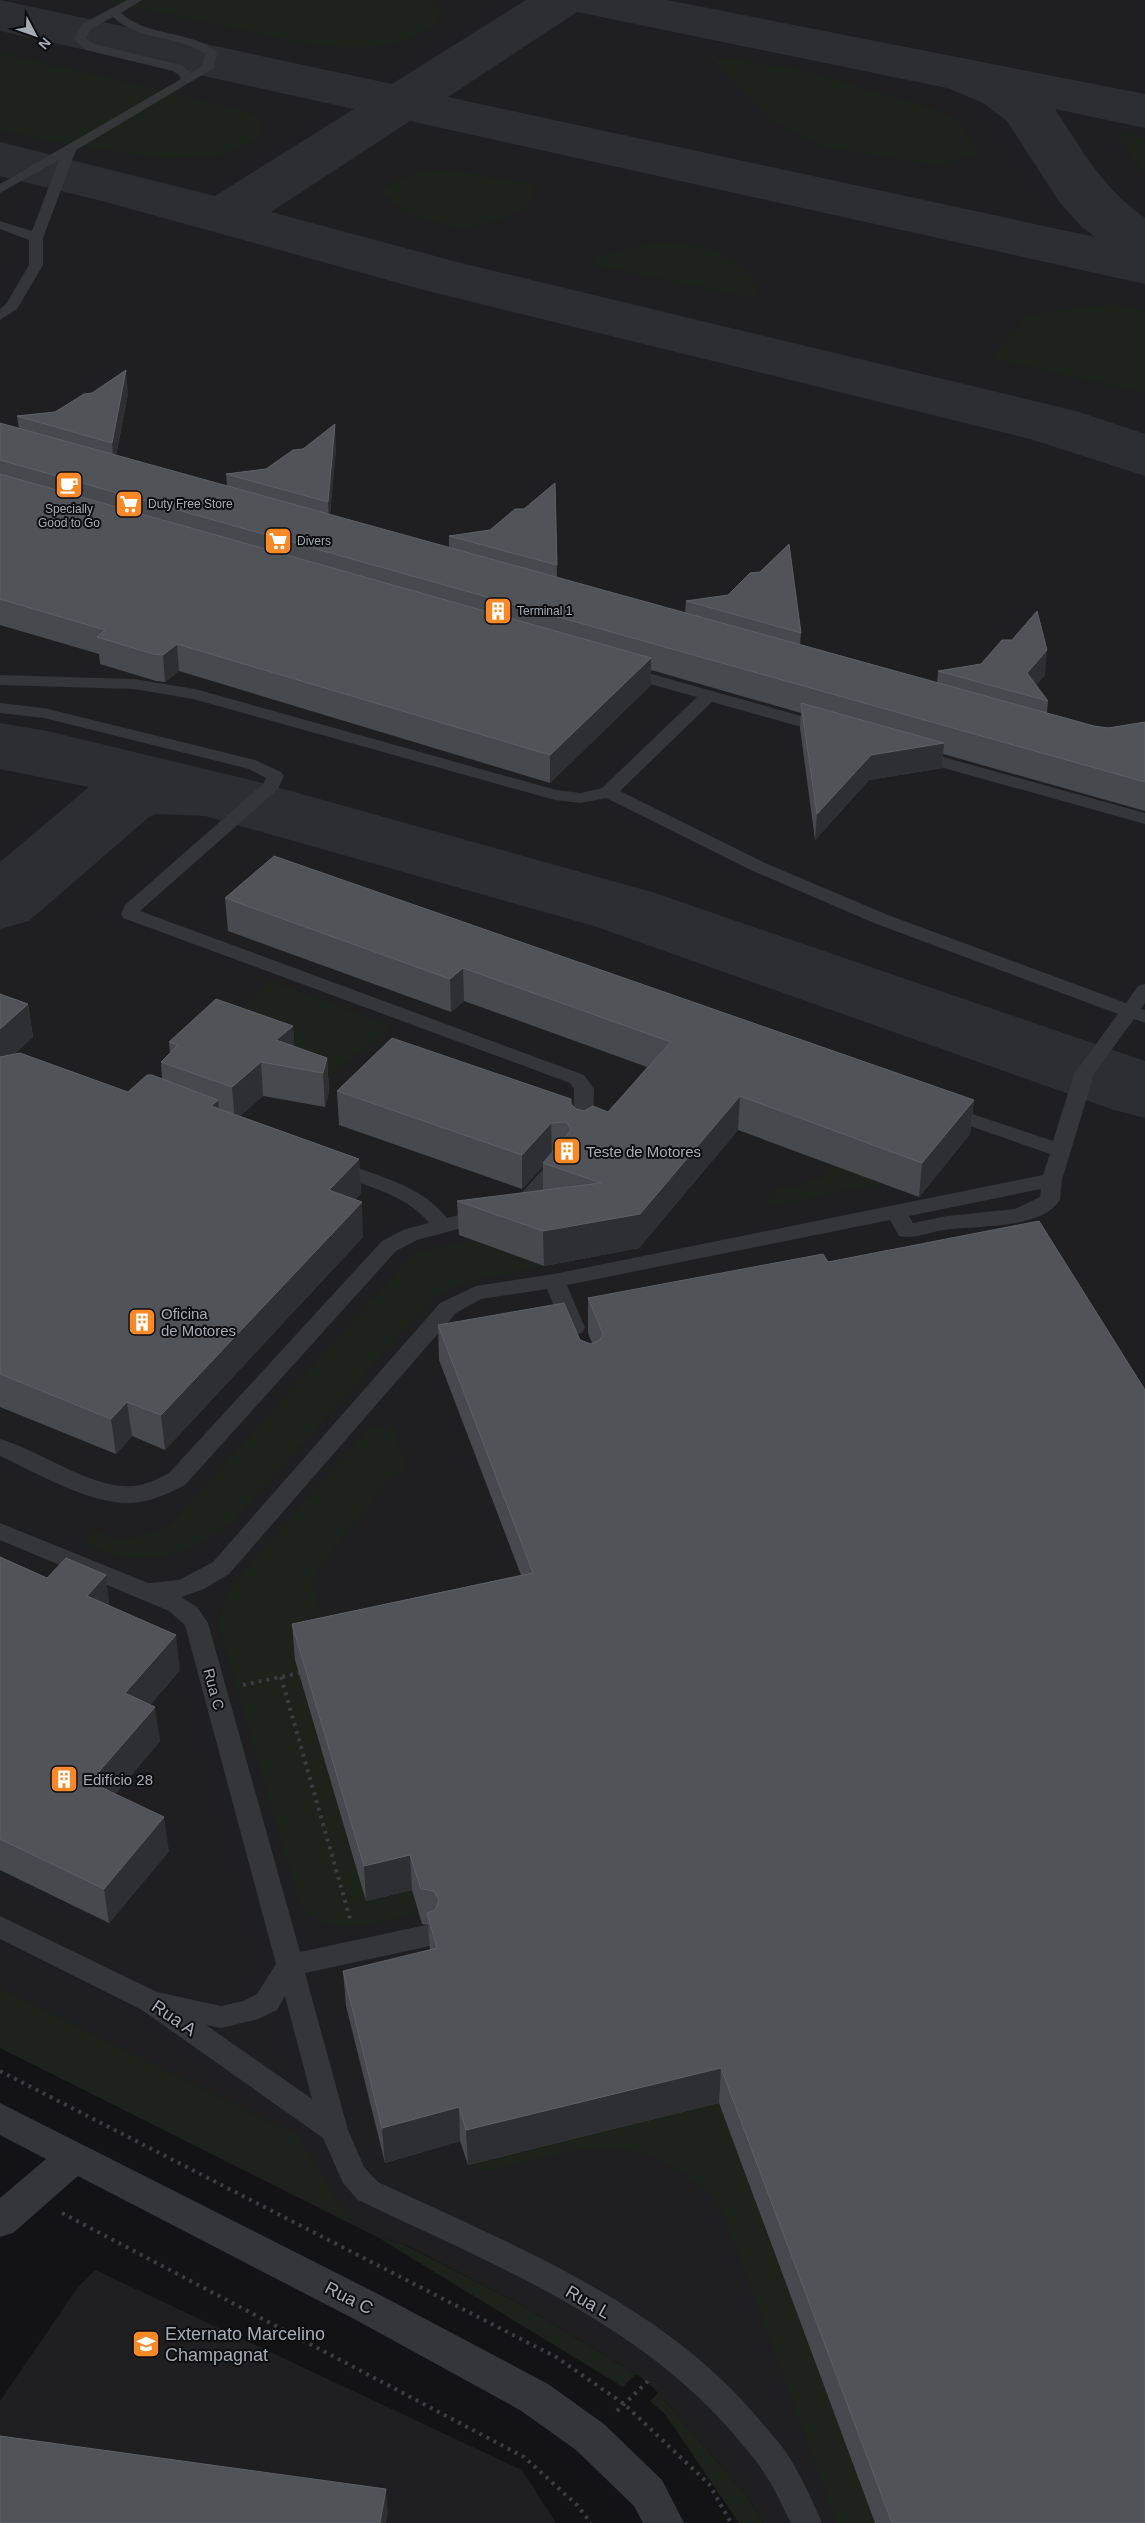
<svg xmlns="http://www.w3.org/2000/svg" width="1145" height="2523" font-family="Helvetica,sans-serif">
  <rect width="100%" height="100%" fill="#131315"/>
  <g fill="#1f1f22">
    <polygon points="0,0 1145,0 1145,2523 763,2523 747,2496 652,2386 636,2374 522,2305 404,2244 377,2237 329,2213 0,2048"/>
    <polygon points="95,2270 522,2470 556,2523 0,2523 0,2401 78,2287"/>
  </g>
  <g fill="#1b231b">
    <path d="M102 0H431C439 5 441 10 439 20 387 70 286 39 224 26 183 17 142 9 102 0Z"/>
    <polygon points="0,53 142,85 245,111 261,119 262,132 252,142 221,155 166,159 53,142 0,130"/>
    <polygon points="708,55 806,71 928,107 956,119 981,154 939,165 821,147 774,122"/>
    <polygon points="1120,133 1145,138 1145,174 1119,138"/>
    <path d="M448 170 536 185 530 203 518 213 464 230 412 216 382 194C394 174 426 171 448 170Z"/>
    <path d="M673 242 718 251 736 264 760 290 752 298 594 265 595 259C620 248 645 244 673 242Z"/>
    <polygon points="1113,304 1145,311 1145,393 991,358 1029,314"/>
    <polygon points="270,980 392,1026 316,1087 219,1033"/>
    <polygon points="835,1166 884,1183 771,1206 766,1204 783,1184 797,1189 803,1182 824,1177"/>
    <path d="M471 1240 544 1266 462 1283 434 1297 234 1520C202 1547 158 1566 115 1555 104 1552 94 1547 83 1542L95 1530 119 1541 167 1528 414 1253Z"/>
    <path d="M393 1424 407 1470 393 1474 311 1579 333 1651 366 1901 412 1890 419 1912C380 1922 316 1946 297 1895L220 1632C220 1610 223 1596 237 1579L368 1429Z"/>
    <polygon points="0,1988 298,2136 350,2222 0,2048"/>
    <path d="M719 2103 875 2523H837L724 2214C714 2196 700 2185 684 2174 616 2128 569 2154 496 2169L480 2170 468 2165Z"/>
    <polygon points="377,2237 403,2244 522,2305 636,2374 623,2387"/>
    <polygon points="658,2393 747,2496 763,2523 739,2523 665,2414 650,2401"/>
  </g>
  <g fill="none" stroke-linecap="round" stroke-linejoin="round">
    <g fill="#2d2e32" fill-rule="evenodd">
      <path d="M0 0 392 84 526 0H667L1145 94V128L1055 109C1084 153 1101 186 1145 218V284L410 121 271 212 461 263 1076 411 1145 434V476L1030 439 424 290 102 201 0 176V142L215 196 354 109 0 31ZM577 12 947 88 983 103 1007 121 1060 203 1082 227 1095 237 448 97Z"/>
      <polygon points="0,723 47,731 255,781 652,892 1145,1061 1145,1118 1114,1110 594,926 205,816 157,814 149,817 29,921 0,929 0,862 89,787 0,769"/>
    </g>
    <g stroke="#3a3d41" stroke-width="4" stroke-dasharray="3 5" stroke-linecap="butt">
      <polyline points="281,1677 351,1922"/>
      <polyline points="243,1685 299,1673"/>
      <polyline points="0,2071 556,2357 624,2404 709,2484 731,2523"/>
      <polyline points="62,2213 524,2457 577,2505 591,2523"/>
      <polyline points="617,2411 650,2379"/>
    </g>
    <g fill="#34363a" fill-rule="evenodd">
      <path d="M127 0H142L121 13C148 37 184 29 215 50L217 53 214 68 76 150 43 238V265L17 309 0 320V309L6 304 29 265V240L0 229V221L32 231 59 160 0 193V184L181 79 179 75 173 71 86 50 74 39 82 24ZM113 17C139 42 176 34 205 54L202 66 191 73 181 65 94 44 86 38 91 29Z"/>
      <path d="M623 666 833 725 836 729 833 733 827 734 712 702 620 791 765 863 888 915 1126 1003 1138 986 1145 984V1003L1141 1009 1145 1010V1023L1134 1019 1094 1074 1062 1180 1060 1200C1041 1230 975 1225 944 1230 929 1232 913 1240 899 1236L890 1220 567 1285 585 1328 582 1333 574 1335 566 1333 563 1328 547 1289 481 1299 456 1313 229 1574 204 1589 181 1597 197 1607 208 1623 300 1952 426 1925 435 1928 439 1936 435 1944 426 1947 305 1973 348 2130 364 2167 378 2182C513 2245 666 2305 762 2423 770 2433 779 2442 786 2452 800 2474 812 2499 822 2523H791C782 2506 775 2488 764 2473 758 2462 749 2453 741 2443 645 2324 492 2264 358 2200L343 2183 323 2138 142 2010 0 1939V1916L157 1992 221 2006 243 2001 257 1994 276 1964 185 1625 169 1611 0 1540V1523L148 1583 179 1580 213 1562 440 1303 476 1286 554 1274 1043 1175 1050 1154 938 1115 935 1111 938 1107 945 1105 1053 1141 1074 1074 1118 1014 874 923 753 871 606 798 581 803 555 800 193 699 134 689 0 685V675L134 679 195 689 556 790 581 793 602 788 697 697 617 675 615 671 617 667ZM1041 1189 1040 1197 1015 1209 947 1216 913 1223 909 1216ZM285 1996 312 2099 206 2025 221 2028 258 2019 277 2010Z"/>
      <polygon points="0,703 44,708 255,760 281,772 284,776 278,789 140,911 584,1075 594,1089 593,1137 590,1141 583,1143 576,1141 573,1137 574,1089 570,1083 123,918 121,914 125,905 264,783 266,778 249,769 44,718 0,713"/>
      <polygon points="914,749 1145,813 1145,824 908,758 905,754 908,750"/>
      <path d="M560 1157 567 1158 570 1163 532 1207 523 1212 417 1240 396 1251 185 1485C169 1493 149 1503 130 1503 89 1504 37 1473 0 1456V1439C39 1450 93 1490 133 1486 146 1485 158 1479 169 1473L382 1241 403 1230 429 1223C405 1193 360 1184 326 1172L323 1167 326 1162 333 1160 340 1162C378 1176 421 1185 447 1218L509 1202 518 1197 553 1158Z"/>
    </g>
    <polygon fill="#34363a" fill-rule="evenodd" points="0,2103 382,2296 548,2384 604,2424 662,2480 684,2523 643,2523 634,2506 576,2450 520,2410 356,2320 78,2176 13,2233 0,2237 0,2198 46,2159 0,2135"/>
  </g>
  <g fill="#46494d">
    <polygon points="128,393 116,456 227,486 226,474 266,469 336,447 330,515 449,548 449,536 490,530 524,509 555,483 557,578 685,613 686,601 801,633 800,645 937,683 938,671 1045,675 1036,685 1048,701 1047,713 1094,726 1108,728 1145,722 1145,811 943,754 942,768 869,780 815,840 800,728 801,713 651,670 651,685 550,783 179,671 165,682 156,681 100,664 99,654 0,625 0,423 19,429 17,416 55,412"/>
    <polygon points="225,898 974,1100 970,1134 919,1197 738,1130 639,1248 544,1266 459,1235 457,1201 543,1190 543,1166 522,1189 339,1125 337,1091 571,1104 576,1109 584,1111 608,1112 647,1067 464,1001 451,1012 228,931"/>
    <polygon points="0,994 28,1004 33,1037 14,1054 128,1092 162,1079 161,1062 170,1053 169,1042 293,1026 294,1047 327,1058 329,1092 325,1107 263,1096 240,1116 359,1159 361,1193 355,1200 363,1237 165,1450 132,1436 116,1454 0,1407"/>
    <polygon points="588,1298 1145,2523 875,2523 719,2103 468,2165 460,2141 385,2163 346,2006 343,1971 430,1950 428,1925 422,1924 412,1890 366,1901 295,1660 292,1624 521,1575 439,1360 438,1325 580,1340 591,1344 592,1343 588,1333"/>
    <polygon points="0,1557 110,1606 180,1670 150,1705 160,1741 115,1794 169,1851 109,1923 0,1870"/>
  </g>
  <g fill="#2d2f32">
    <polygon points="126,370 128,393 114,466 112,443"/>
    <polygon points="335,424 336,447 329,526 328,502"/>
    <polygon points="177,644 179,671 165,682 163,655"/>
    <polygon points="1047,650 1045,675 1027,695 1027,673"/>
    <polygon points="651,658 651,685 550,783 550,755"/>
    <polygon points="944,743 942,768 869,780 815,840 817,814 871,755"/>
    <polygon points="463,968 464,1001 451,1012 450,979"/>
    <polygon points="28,1004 33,1037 0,1067 0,1029"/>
    <polygon points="293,1026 295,1059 276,1040"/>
    <polygon points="327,1058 329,1092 325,1107 323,1073"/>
    <polygon points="261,1062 263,1096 235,1121 232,1087"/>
    <polygon points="740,1096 738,1130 639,1248 544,1266 543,1231"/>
    <polygon points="218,1100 221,1134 211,1106"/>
    <polygon points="974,1100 970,1134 919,1197 922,1163"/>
    <polygon points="551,1123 552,1157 543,1163 543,1166 522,1189 522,1155"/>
    <polygon points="359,1159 361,1193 332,1225 329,1190"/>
    <polygon points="362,1202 363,1237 165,1450 161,1415"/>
    <polygon points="127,1402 132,1436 116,1454 111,1419"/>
    <polygon points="106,1575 110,1610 87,1596"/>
    <polygon points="176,1635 180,1670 130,1728 125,1693"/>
    <polygon points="155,1707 160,1741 95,1817 90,1782"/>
    <polygon points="164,1817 169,1851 109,1923 104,1889"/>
    <polygon points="410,1855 412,1890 366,1901 364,1866"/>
    <polygon points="721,2068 719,2103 468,2165 466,2130"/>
    <polygon points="459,2107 460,2141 385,2163 382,2128"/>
    <polygon points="386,2489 388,2515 386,2523 380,2523"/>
  </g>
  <g fill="#505358" stroke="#5d6167">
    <polygon points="126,370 112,443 17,416 55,412 84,394 92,393"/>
    <polygon points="0,423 1094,726 1108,728 1145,722 1145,782 0,460"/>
    <polygon points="335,424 328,502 226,474 266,469 293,450 303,449"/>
    <polygon points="0,474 651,658 550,755 177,644 163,655 153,654 97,637 105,630 0,599"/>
    <polygon points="555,483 557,565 449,536 490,530 515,509 524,509"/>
    <polygon points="789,544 801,633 686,601 728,595 750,573 760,572"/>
    <polygon points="1037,611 1047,650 1027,673 1048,701 938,671 981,664 1002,640 1012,640"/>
    <polygon points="801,703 944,743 871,755 817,814"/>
    <polygon points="274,856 974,1100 922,1163 740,1096 640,1214 543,1231 457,1201 601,1183 543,1163 571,1130 567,1122 551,1123 522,1155 337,1091 392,1038 571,1099 571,1104 576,1109 584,1111 593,1106 608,1112 671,1042 463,968 450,979 225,898"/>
    <polygon points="0,994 28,1004 0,1029"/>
    <polygon points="216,999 293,1026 276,1040 327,1058 323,1073 261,1062 232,1087 161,1062 178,1045 169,1042"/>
    <polygon points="20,1053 128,1092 147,1075 152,1075 218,1100 211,1106 359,1159 329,1190 362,1202 161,1415 127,1402 111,1419 0,1374 0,1057"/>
    <polygon points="1039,1221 1145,1390 1145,2523 892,2523 721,2068 466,2130 459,2107 382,2128 343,1971 437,1948 427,1913 435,1910 439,1900 434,1891 421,1889 410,1855 364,1866 292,1624 533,1573 438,1325 564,1303 580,1340 591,1344 600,1340 603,1334 588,1298 823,1254 828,1262"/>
    <polygon points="0,1557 47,1578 66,1558 106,1575 87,1596 176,1635 125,1693 155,1707 90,1782 164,1817 104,1889 0,1839"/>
    <polygon points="0,2436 386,2489 380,2523 0,2523"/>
  </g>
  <defs>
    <g id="cafe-square" transform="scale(1.4375)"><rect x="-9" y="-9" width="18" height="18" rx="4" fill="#f98926" stroke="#0e0e10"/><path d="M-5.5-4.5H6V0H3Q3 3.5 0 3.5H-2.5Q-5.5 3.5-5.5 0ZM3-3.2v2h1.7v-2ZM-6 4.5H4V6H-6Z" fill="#fff"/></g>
    <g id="supermarket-square" transform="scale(1.4375)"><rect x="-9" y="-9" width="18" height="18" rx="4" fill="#f98926" stroke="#0e0e10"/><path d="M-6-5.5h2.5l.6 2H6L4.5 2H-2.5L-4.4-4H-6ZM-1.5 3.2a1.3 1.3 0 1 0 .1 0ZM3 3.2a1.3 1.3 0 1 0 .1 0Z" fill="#fff"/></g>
    <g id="building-square" transform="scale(1.4375)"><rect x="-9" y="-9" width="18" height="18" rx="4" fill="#f98926" stroke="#0e0e10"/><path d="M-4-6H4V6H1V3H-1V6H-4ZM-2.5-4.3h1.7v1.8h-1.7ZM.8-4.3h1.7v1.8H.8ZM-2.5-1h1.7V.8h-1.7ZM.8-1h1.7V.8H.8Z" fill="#fff"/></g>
    <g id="school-square" transform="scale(1.4375)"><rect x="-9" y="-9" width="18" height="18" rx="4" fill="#f98926" stroke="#0e0e10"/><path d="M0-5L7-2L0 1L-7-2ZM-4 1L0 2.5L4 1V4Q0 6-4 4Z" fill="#fff"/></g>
  </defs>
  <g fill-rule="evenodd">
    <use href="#cafe-square" x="69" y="485"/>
    <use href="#supermarket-square" x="129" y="504"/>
    <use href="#supermarket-square" x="278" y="541"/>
    <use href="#building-square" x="498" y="611"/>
    <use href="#building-square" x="567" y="1151"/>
    <use href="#building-square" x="142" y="1322"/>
    <use href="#building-square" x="64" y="1779"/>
    <use href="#school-square" x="146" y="2344"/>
  </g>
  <g text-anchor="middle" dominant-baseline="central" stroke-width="4" stroke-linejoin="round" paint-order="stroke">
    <g font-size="12" fill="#a4adb6" stroke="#0e0e10" text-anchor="start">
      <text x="148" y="504">Duty Free Store</text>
      <text x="69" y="509" text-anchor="middle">Specially<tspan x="69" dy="14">Good to Go</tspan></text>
      <text x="297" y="541">Divers</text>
      <text x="517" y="611">Terminal 1</text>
    </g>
    <g font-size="15" fill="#a4adb6" stroke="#0e0e10" text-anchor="start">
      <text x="586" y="1151">Teste de Motores</text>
      <text x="161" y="1313">Oficina<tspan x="161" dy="17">de Motores</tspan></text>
      <text x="83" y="1779">Edifício 28</text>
    </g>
    <g font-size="15" fill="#a4adb6" stroke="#0e0e10">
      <text transform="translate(214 1689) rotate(75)">Rua C</text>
    </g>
    <g font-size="18" fill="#a4adb6" stroke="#0e0e10">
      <text transform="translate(174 2018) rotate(34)">Rua A</text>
      <text transform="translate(349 2298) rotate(27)">Rua C</text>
      <text transform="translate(588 2302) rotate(30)">Rua L</text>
    </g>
    <g font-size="18" fill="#a4adb6" stroke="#0e0e10" text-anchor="start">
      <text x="165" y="2334">Externato Marcelino<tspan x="165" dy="21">Champagnat</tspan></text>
    </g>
  </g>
  <g transform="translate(35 35) rotate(131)" stroke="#0e0e10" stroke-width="4" paint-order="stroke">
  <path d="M0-4L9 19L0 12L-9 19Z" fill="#a4adb6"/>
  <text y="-8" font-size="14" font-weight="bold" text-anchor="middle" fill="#a4adb6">N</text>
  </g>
</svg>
